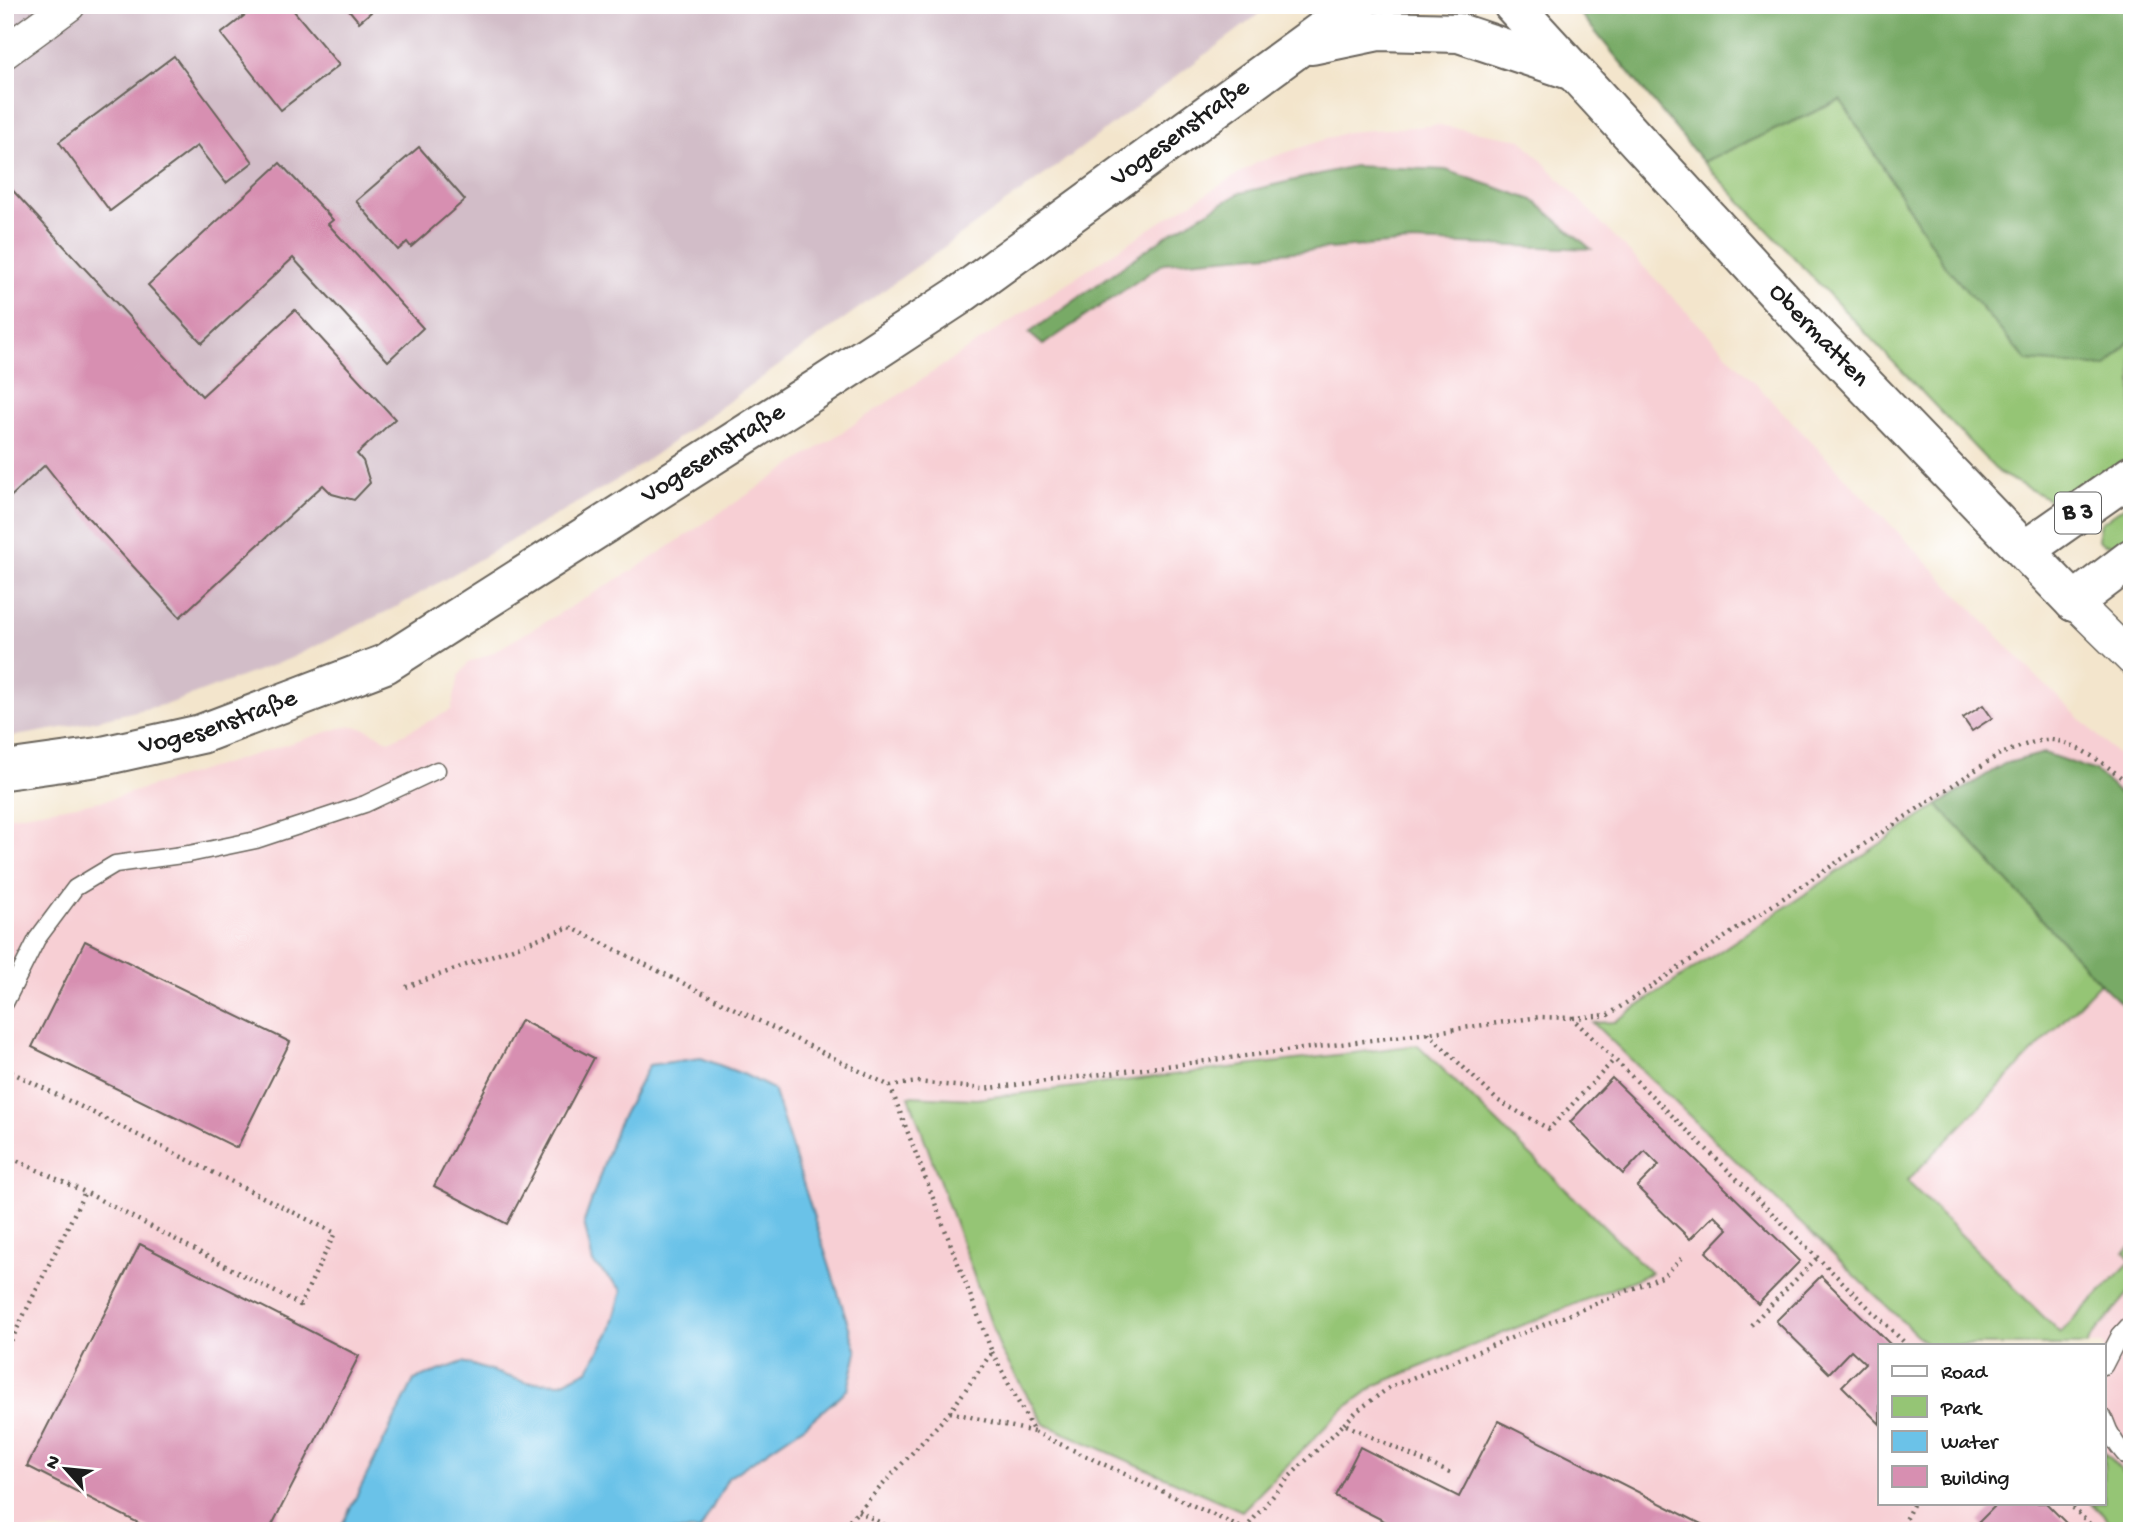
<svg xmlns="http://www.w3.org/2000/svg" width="2137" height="1536" font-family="'Gochi Hand',sans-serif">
  <rect width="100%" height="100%" fill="#fff"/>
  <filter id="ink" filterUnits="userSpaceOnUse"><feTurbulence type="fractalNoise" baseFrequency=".0143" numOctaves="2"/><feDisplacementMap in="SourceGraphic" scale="14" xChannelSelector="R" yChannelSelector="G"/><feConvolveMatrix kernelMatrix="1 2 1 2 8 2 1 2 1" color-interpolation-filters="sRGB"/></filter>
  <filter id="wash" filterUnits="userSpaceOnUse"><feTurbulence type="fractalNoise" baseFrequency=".00686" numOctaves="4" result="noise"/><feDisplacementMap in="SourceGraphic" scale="28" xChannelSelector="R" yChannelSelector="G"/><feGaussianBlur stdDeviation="1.57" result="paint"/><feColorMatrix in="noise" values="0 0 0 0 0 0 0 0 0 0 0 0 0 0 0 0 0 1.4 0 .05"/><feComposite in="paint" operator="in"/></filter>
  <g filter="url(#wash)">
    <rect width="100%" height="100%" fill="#f3e5cc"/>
    <path fill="#f7cfd4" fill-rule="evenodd" d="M1438 125 1521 139 2035 675 2132 769V1531H5V817L107 800 340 728 354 726 367 729 389 741 451 710 459 676 468 663 490 654 635 569 1157 224 1258 162 1347 132ZM1880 1345H2104V1503H1880Z"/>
    <polygon fill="#d2bdc8" points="5,5 1271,5 1068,158 629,473 398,606 289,659 171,703 62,728 5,738"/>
    <g fill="#95c575" stroke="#587048" stroke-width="2">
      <polygon points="1841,100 1945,266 2106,367 2132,338 2132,459 2092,486 2054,502 1999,473 1703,162"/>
      <polygon points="2132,501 2132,536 2115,545 2103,544 2098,539 2101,523"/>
      <polygon points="1938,805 2100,983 1907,1181 2060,1333 2131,1261 2124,1253 2132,1246 2132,1289 2089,1340 2088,1345 1927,1345 1593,1023 1614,1022"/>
      <polygon points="1418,1045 1651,1273 1376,1385 1340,1412 1242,1511 1044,1424 1001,1351 909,1096 976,1099"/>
      <polygon points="2104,1452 2132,1482 2132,1531 2116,1531 2107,1519 2091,1503 2104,1503"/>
    </g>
    <g fill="#78aa66" stroke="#4a6341" stroke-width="2">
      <polygon points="1573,5 2132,5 2132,338 2106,367 2027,361 1945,266 1841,100 1703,162"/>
      <polygon points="1354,166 1446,170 1533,200 1591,249 1411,242 1164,263 1043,345 1029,333 1170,233 1240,193"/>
      <polygon points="2044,753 2096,771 2132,806 2132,1014 2100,983 1938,805 2004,764"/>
    </g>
    <polygon fill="#6bc2e8" stroke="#446f82" stroke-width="2" points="701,1058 745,1075 773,1089 857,1352 848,1389 806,1425 728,1478 700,1531 339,1531 414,1380 463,1362 525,1382 561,1383 588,1370 611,1330 622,1290 593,1263 584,1222 617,1126 649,1065"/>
    <g id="blocks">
      <g fill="#d78fb1">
        <polygon points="258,5 289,5 339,65 281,110 221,34"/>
        <polygon points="345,5 366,5 371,12 359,22"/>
        <polygon points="174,56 253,162 226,183 197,146 110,211 59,142"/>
        <polygon points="419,147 465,200 411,247 407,242 398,250 356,201"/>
        <polygon points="280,163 333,220 328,224 423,328 388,361 293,258 202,343 148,285"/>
        <polygon points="5,182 202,396 295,310 395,419 357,454 363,461 370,483 354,500 332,494 323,485 180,617 80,509 45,465 5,502"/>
        <polygon points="1983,705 1992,718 1972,731 1963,718"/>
        <polygon points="85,941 290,1042 237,1148 32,1047"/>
        <polygon points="521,1020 594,1058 507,1224 434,1186"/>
        <polygon points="1612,1078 1800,1261 1758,1304 1706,1252 1728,1229 1714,1215 1690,1239 1637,1187 1659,1165 1645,1151 1623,1174 1570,1122"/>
        <polygon points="140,1244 359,1356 269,1531 154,1531 27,1466"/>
        <polygon points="1821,1276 1891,1345 1880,1345 1880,1424 1842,1386 1865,1363 1851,1350 1829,1373 1776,1321"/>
        <polygon points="1498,1421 1715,1531 1404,1531 1335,1496 1360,1447 1459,1497"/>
        <polygon points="1998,1503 2046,1503 2074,1531 1987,1531 1979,1522"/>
      </g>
    </g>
  </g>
  <g filter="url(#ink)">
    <use href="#blocks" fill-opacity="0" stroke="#67625a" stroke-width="2"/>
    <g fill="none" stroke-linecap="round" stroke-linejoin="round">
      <g stroke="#67625a" stroke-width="19">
        <g id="service">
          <polyline points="5,1003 37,939 75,888 115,864 189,854 256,840 365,804 437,770"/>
          <polyline points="2104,1366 2120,1335 2132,1322"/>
          <path d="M2104 1418C2110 1436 2118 1449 2132 1462"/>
        </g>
      </g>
      <g stroke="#67625a" stroke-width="35">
        <g id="minor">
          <polyline points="5,52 69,5"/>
          <polyline points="2074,602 2132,659"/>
        </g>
      </g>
      <g stroke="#67625a" stroke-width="42">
        <g id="tertiary">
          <path id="s1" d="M1513 5 1785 302 2074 602"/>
          <polyline points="1312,45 1379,31 1459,33 1570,70"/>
          <path id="s2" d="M5 770 98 757 201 734 385 664 823 385 957 297 1357 5"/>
        </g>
      </g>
      <g stroke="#67625a" stroke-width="42">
        <g id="primary">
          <polyline points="2025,550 2132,475"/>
          <polyline points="2074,602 2132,558"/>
        </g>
      </g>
      <g stroke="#67625a" stroke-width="4.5" stroke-dasharray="2 5" stroke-linecap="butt">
        <polyline points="406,987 570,927 890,1086 992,1352 950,1412 840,1531"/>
        <path d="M1573 1018 1608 1015 1998 755C2013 750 2031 741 2046 740 2071 737 2114 770 2132 787"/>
        <polyline points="1428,1033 1497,1100 1549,1129 1614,1060"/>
        <polyline points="5,1069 335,1233 300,1305 85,1192"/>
        <polyline points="890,1086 917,1082 983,1089 1428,1033 1539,1017 1572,1018 1907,1345"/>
        <polyline points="5,1155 85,1192 5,1353"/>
        <polyline points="1751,1325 1817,1258"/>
        <polyline points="992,1352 1034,1432 1248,1531"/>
        <polyline points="950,1412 1034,1432"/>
        <polyline points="1344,1424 1357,1411 1390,1387 1664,1276 1682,1258"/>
        <polyline points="2068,1503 2097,1531"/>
        <polyline points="858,1511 896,1531"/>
        <polyline points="1245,1529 1290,1476 1344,1424 1452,1474"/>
        <polyline points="1899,1531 1914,1503"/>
        <polyline points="2085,1531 2091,1525"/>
      </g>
      <use href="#service" stroke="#fff" stroke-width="16"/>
      <use href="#minor" stroke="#fff" stroke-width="32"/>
      <use href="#tertiary" stroke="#fff" stroke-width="38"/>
      <use href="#primary" stroke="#fff" stroke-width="38"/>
    </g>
  </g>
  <g text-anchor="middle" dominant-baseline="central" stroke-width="5" stroke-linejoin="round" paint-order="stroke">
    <rect fill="#fff" stroke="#606060" stroke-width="2" x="2055" y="492.5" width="46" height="41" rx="5"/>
    <g font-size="24" font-weight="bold" fill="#1c1c1c">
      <text x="2078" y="513">B 3</text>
    </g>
    <g font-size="26" fill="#1c1c1c" stroke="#fff">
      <text stroke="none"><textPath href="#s2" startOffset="1353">Vogesenstraße</textPath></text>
      <text stroke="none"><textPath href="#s1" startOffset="450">Obermatten</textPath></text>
      <text stroke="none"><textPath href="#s2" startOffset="786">Vogesenstraße</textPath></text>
      <text stroke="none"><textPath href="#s2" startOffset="219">Vogesenstraße</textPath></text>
    </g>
  </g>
  <rect width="2137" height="1536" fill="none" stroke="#fff" stroke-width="28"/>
  <rect x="1878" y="1344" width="228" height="161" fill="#ffffff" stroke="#a4a4a4" stroke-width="2"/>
  <rect x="1892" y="1366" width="35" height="10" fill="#ffffff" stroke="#a4a4a4" stroke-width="2"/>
  <text x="1941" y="1378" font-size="21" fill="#1c1c1c">Road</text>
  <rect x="1892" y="1396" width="35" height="21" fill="#95c575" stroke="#a4a4a4" stroke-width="2"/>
  <text x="1941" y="1414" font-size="21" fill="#1c1c1c">Park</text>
  <rect x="1892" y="1431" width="35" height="21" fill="#6bc2e8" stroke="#a4a4a4" stroke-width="2"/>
  <text x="1941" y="1448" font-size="21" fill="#1c1c1c">Water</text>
  <rect x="1892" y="1466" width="35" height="21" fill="#d78fb1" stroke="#a4a4a4" stroke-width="2"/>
  <text x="1941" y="1484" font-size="21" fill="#1c1c1c">Building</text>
  <g transform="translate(66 1469) rotate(297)" stroke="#ffffff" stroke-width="5" paint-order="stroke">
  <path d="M0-5L12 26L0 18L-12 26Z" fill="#1c1c1c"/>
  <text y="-10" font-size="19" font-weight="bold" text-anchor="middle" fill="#1c1c1c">N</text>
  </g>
</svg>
